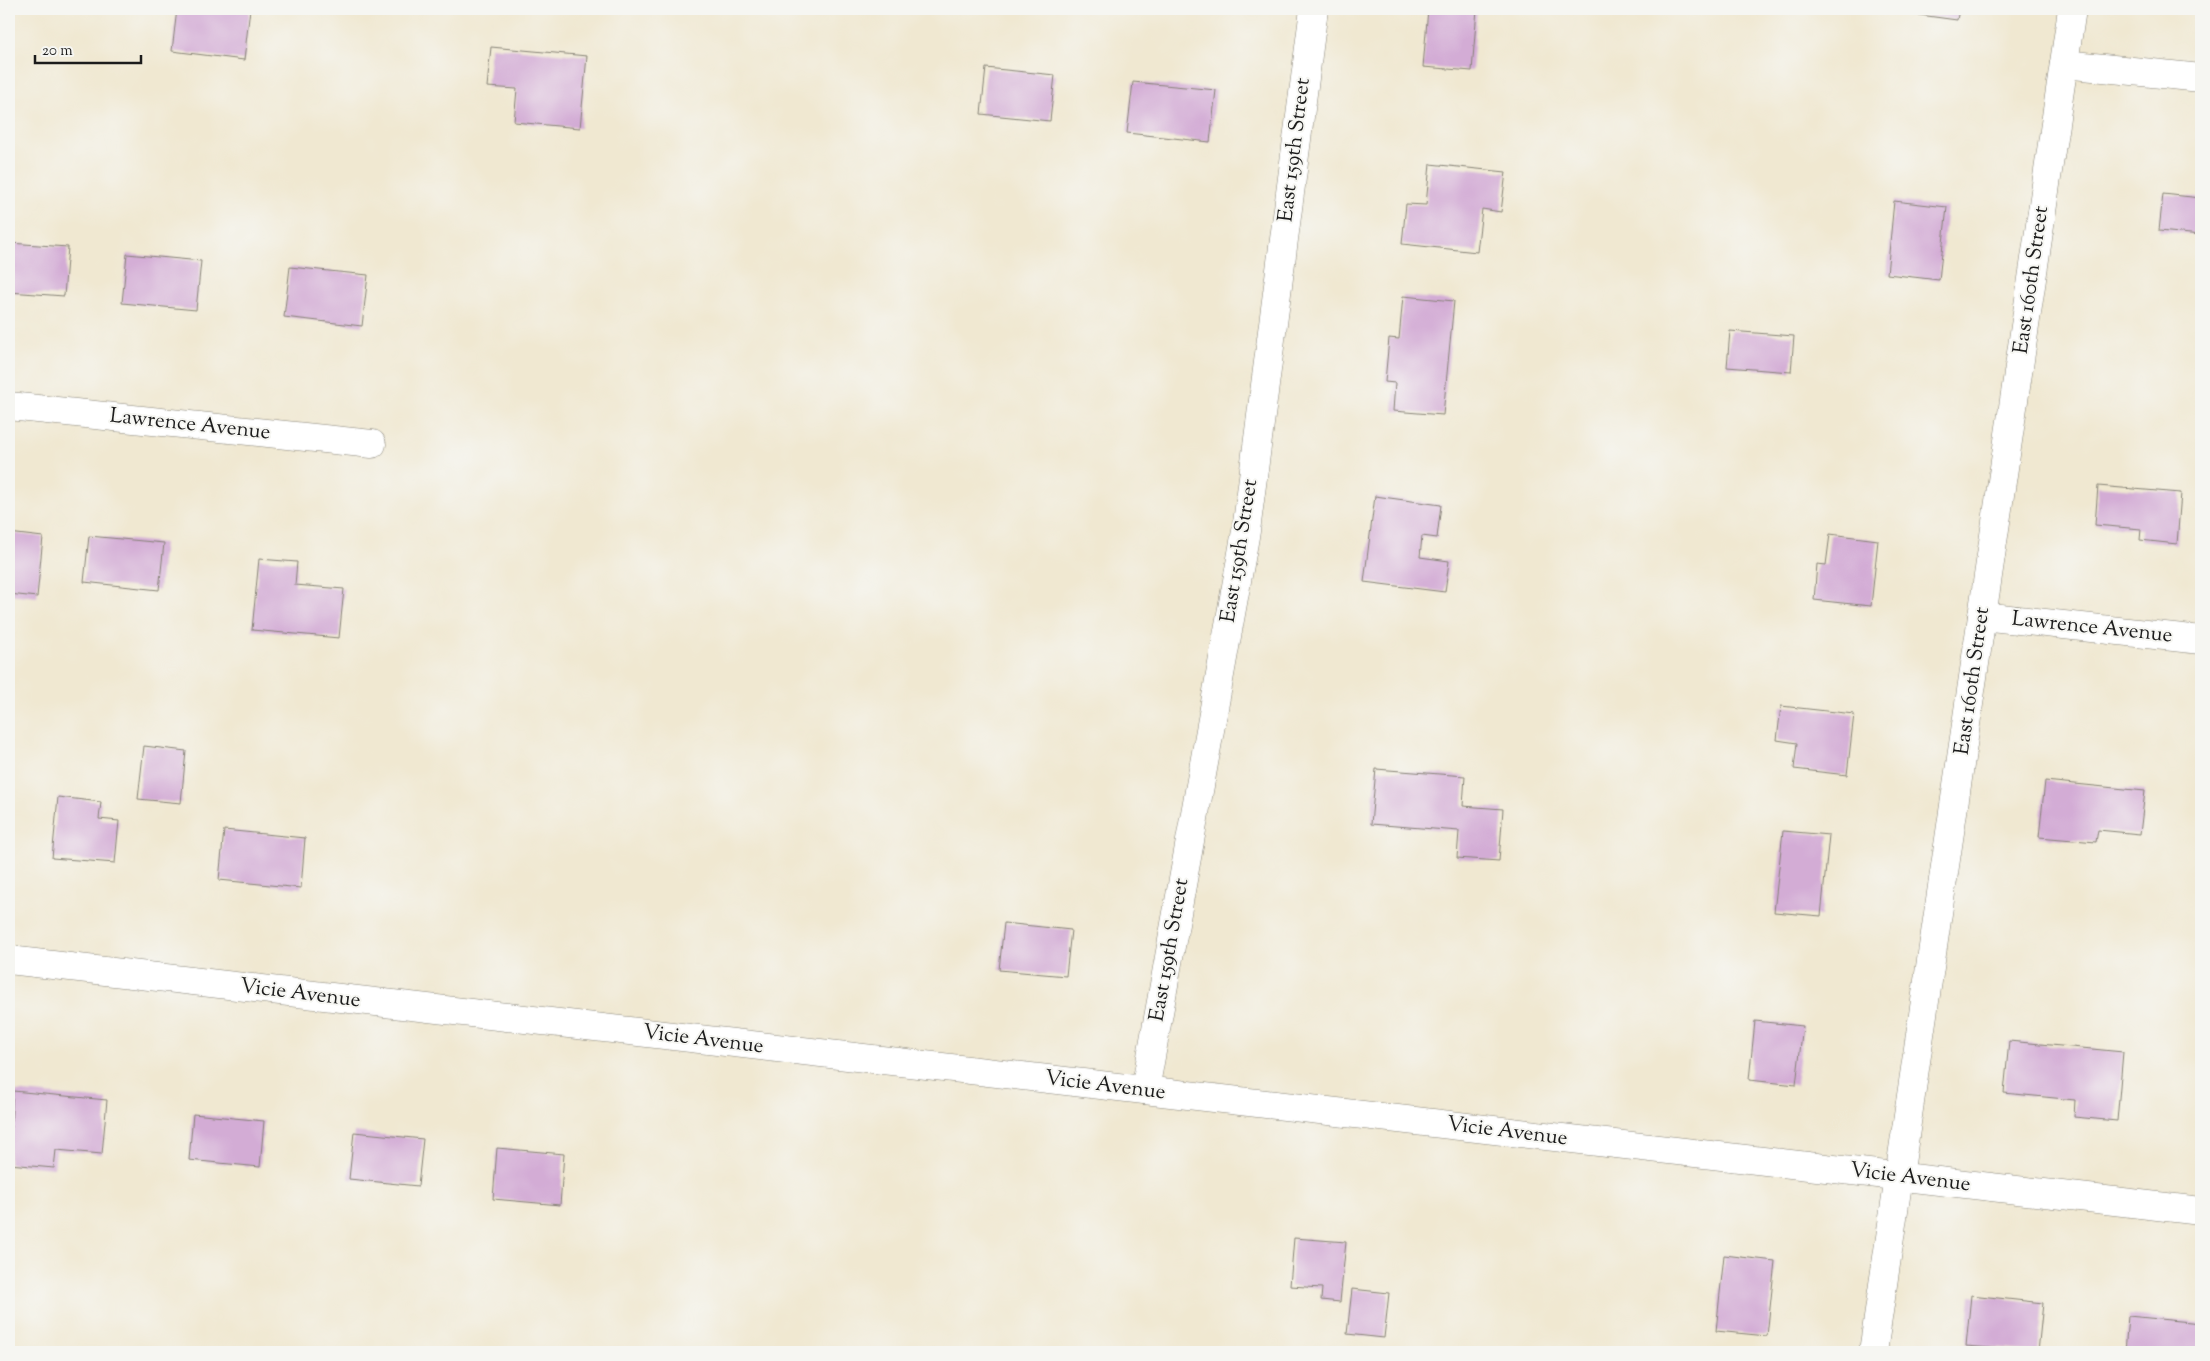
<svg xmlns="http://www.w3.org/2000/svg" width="2210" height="1361" font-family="'Sorts Mill Goudy',serif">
  <rect width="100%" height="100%" fill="#f6f6f2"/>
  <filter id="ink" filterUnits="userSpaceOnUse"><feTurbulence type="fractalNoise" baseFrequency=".02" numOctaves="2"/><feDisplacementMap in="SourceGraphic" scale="10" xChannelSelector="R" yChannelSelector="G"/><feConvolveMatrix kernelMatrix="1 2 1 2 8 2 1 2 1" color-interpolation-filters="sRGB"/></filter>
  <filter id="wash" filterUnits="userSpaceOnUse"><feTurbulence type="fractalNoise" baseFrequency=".0096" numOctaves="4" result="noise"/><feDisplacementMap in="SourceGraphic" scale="20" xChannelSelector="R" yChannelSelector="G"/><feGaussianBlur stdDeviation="1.12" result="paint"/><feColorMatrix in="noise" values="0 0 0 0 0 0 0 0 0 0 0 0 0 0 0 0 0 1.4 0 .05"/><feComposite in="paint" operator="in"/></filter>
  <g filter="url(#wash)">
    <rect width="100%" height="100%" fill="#f0e8d1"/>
    <g id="blocks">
      <g fill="#d3acd5">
        <polygon points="177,9 250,9 244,60 172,51"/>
        <polygon points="1428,9 1477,9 1472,71 1423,67"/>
        <polygon points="1891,9 1959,9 1957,20 1890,11"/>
        <polygon points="491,47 587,56 580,128 514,122 517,89 487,87"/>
        <polygon points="986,68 1055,75 1050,121 981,114"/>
        <polygon points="1133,82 1216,90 1210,142 1127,133"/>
        <polygon points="1430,164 1506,172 1501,212 1482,209 1477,252 1402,244 1406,204 1426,205"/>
        <polygon points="2163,194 2201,198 2201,235 2159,231"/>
        <polygon points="1894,201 1947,207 1939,280 1887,274"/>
        <polygon points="9,243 68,247 64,296 9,292"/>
        <polygon points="127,254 201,261 196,310 122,303"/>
        <polygon points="290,267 368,275 362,326 284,317"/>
        <polygon points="1403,296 1454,301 1443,415 1393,411 1395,383 1385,382 1389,338 1399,339"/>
        <polygon points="1730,331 1794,336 1791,372 1727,367"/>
        <polygon points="2098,486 2181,493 2177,544 2140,540 2141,529 2095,525"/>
        <polygon points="1375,496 1441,505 1437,538 1422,536 1420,557 1449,561 1445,592 1364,582"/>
        <polygon points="9,533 43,537 37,597 9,594"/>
        <polygon points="1830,534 1878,540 1871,606 1814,600 1817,564 1826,565"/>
        <polygon points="89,536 164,543 159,590 84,582"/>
        <polygon points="259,559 297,562 295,585 344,589 339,638 252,630"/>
        <polygon points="1781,706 1854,714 1847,775 1794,769 1797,743 1777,740"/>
        <polygon points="144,746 186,751 181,803 138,799"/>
        <polygon points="1376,769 1465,776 1463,806 1503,809 1499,861 1457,858 1459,831 1371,824"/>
        <polygon points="2045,781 2145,791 2140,834 2098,830 2096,842 2039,837"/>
        <polygon points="58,797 101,802 99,819 119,821 115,863 52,858"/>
        <polygon points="224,830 305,838 301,888 219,880"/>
        <polygon points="1783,831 1829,835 1821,916 1774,912"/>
        <polygon points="1004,923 1071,930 1066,976 999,970"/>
        <polygon points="1755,1021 1803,1026 1796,1085 1749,1080"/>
        <polygon points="2009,1041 2123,1052 2117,1121 2074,1117 2075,1100 2004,1093"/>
        <polygon points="13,1091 107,1100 102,1154 56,1150 54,1168 9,1164"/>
        <polygon points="193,1114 264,1121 260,1167 189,1160"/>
        <polygon points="354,1132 423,1139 418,1186 349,1179"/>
        <polygon points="497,1148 564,1154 560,1205 493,1199"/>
        <polygon points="1294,1238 1346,1242 1340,1302 1321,1300 1322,1288 1290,1286"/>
        <polygon points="1724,1255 1775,1261 1767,1336 1716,1331"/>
        <polygon points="1352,1289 1389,1293 1384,1338 1347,1334"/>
        <polygon points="1971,1295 2043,1303 2038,1352 1966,1346"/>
        <polygon points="2128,1316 2201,1323 2198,1352 2125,1352"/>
      </g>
    </g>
  </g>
  <g filter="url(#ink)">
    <use href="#blocks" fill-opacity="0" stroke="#868276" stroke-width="1"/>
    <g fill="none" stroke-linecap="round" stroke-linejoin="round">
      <g stroke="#868276" stroke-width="29">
        <g id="street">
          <polyline points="2064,64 2201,78"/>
          <polyline points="9,406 372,444"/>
          <polyline points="1982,616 2201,640"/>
          <polyline points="1145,1090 1246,531 1314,9"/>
          <polyline points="1873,1352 2072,9"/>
        </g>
      </g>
      <g stroke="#868276" stroke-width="29">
        <polyline id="secondary" points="9,960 2201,1211"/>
      </g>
      <use href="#street" stroke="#fff" stroke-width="28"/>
      <use href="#secondary" stroke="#fff" stroke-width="28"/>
    </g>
  </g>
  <g text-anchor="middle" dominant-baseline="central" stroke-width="4" stroke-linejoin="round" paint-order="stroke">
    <g font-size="21" fill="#1c1c1c" stroke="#f6f6f2">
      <text transform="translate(1295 150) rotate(-83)">East 159th Street</text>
      <text transform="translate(2032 280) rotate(-82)">East 160th Street</text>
      <text transform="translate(190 425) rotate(6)">Lawrence Avenue</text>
      <text transform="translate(1240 551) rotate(-81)">East 159th Street</text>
      <text transform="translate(2092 628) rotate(6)">Lawrence Avenue</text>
      <text transform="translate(1973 681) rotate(-82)">East 160th Street</text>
      <text transform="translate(1170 950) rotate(-80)">East 159th Street</text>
      <text transform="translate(300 994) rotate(7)">Vicie Avenue</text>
      <text transform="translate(703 1040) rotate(7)">Vicie Avenue</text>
      <text transform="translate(1105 1086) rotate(7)">Vicie Avenue</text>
      <text transform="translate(1507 1132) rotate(7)">Vicie Avenue</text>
      <text transform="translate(1910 1178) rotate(7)">Vicie Avenue</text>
    </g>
  </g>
  <rect width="2210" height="1361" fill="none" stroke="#f6f6f2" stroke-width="30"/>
  <path d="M35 55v8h106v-8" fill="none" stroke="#1c1c1c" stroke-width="2.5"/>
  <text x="42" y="55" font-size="15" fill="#1c1c1c" stroke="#f6f6f2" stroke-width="4" paint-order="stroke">20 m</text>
</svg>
